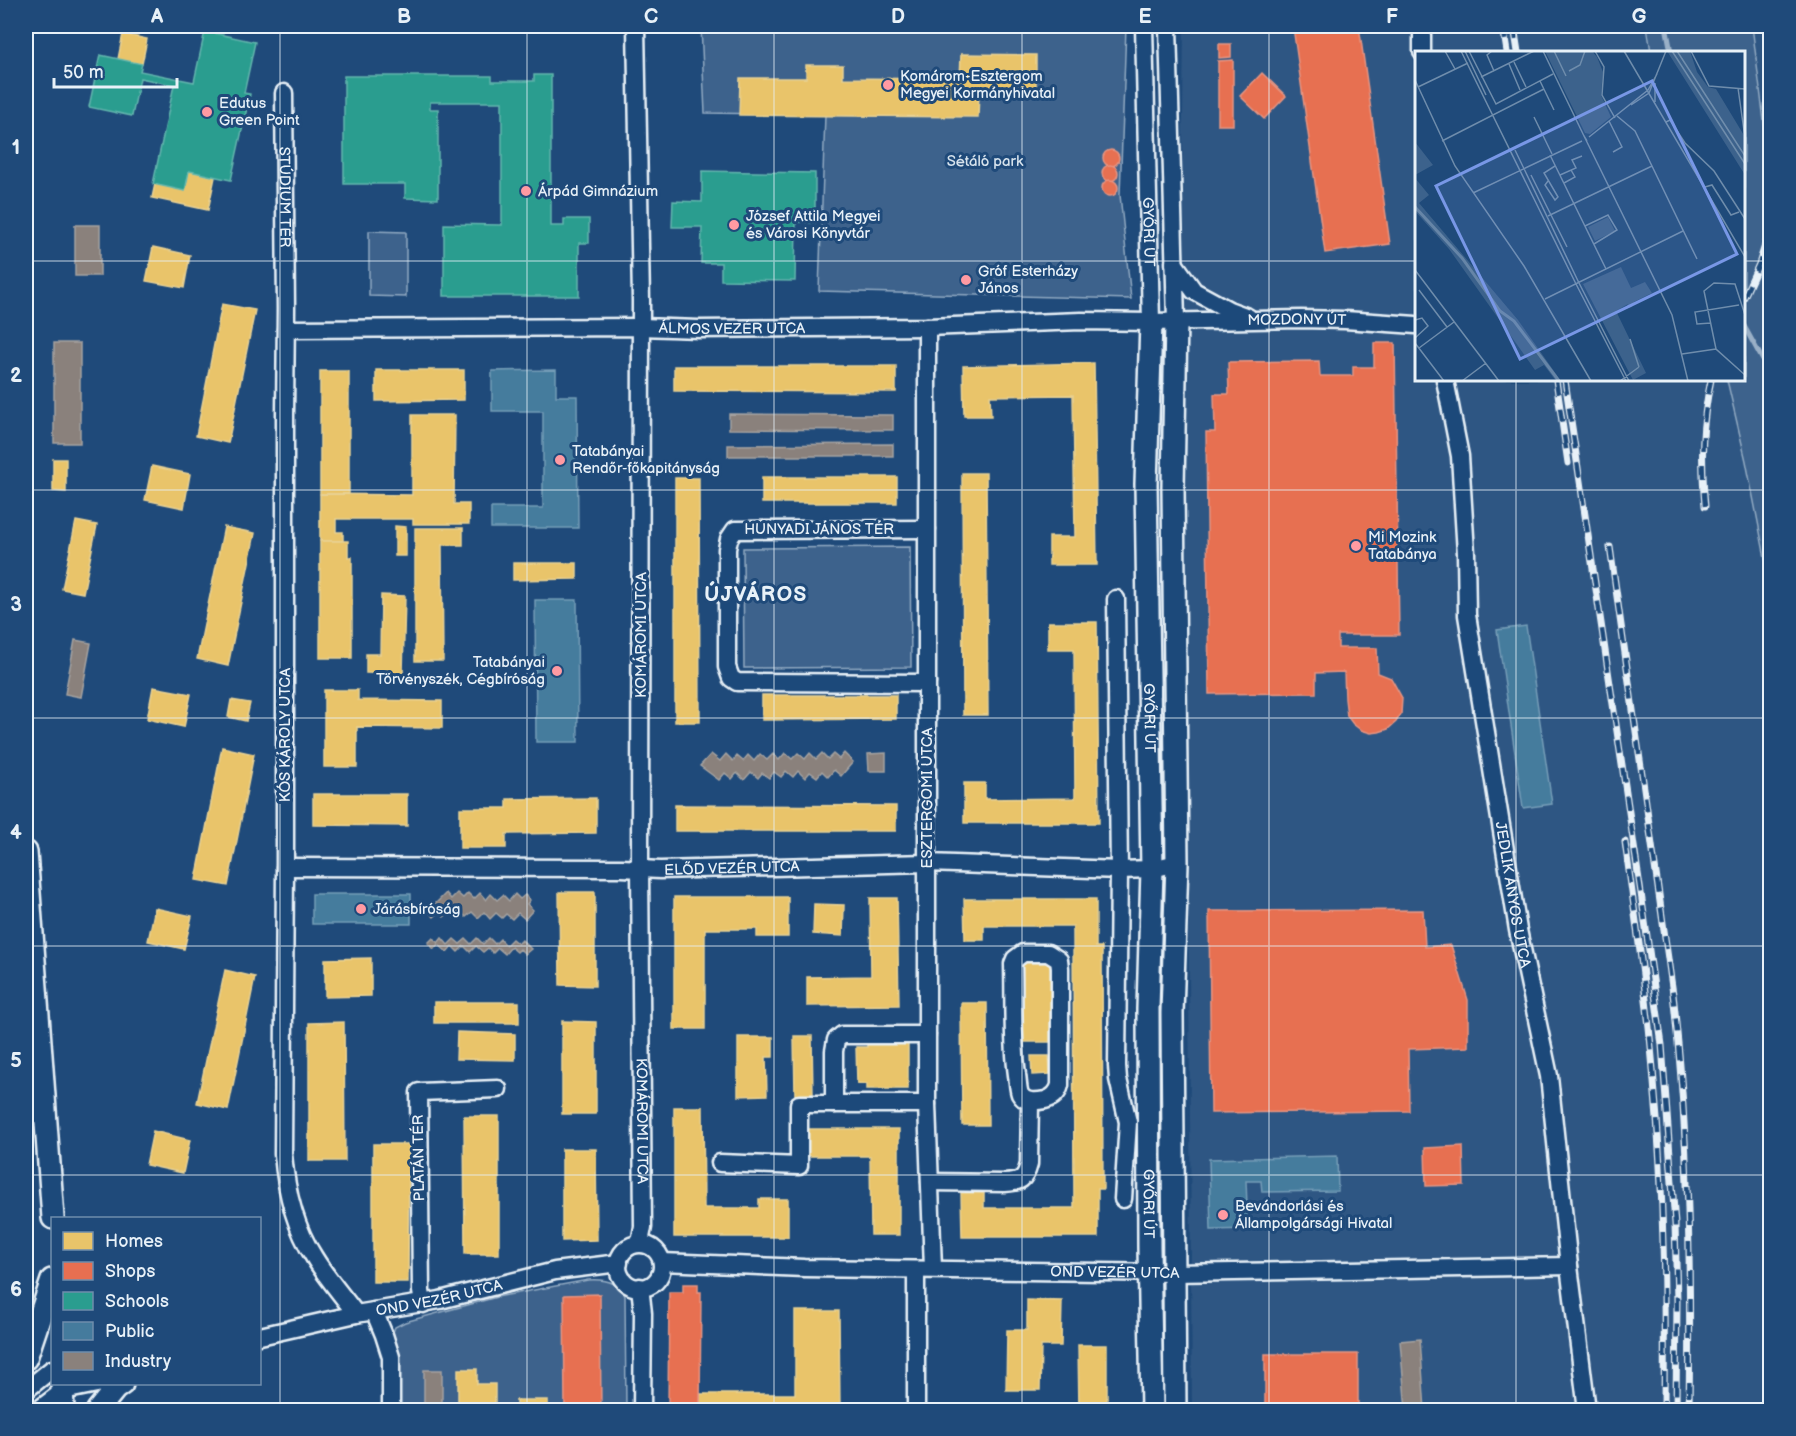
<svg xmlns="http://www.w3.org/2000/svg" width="1796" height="1436" font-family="'Balsamiq Sans',sans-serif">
  <rect width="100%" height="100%" fill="#1f4a7a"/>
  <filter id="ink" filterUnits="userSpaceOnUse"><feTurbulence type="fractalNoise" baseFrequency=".0167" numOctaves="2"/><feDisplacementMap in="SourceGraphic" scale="12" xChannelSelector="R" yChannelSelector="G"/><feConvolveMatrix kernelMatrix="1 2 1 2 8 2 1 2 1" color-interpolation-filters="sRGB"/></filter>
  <g filter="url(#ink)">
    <g fill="#2e5683">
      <polygon points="1184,26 1647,26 1651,52 1416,52 1416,380 1727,380 1746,461 1770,583 1770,1410 1192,1410 1185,384 1182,200"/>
      <polygon points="1752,26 1770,26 1770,161 1766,137"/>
    </g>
    <g fill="#3c628c" stroke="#92aac2" stroke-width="1.5">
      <polygon points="701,26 1126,26 1120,195 1131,299 819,291 825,115 705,113"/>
      <polygon points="1647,26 1752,26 1766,137 1770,161 1770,583 1746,461 1727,380 1744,380 1744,52 1651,52"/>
      <polygon points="369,231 406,232 406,297 369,296"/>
      <polygon points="910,547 911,667 744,668 743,548"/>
      <path d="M588 1280C603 1279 619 1281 625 1296L626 1410H399L398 1359 393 1332 395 1327 405 1322 497 1297Z"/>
    </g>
    <g fill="#e9c46a" stroke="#e9d295" stroke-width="1.5">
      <polygon points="123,34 147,39 142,64 118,59"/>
      <polygon points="961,54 1036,55 1036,92 979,92 978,117 739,115 740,78 806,78 806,65 843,65 843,78 960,79"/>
      <polygon points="189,171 215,177 208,210 152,198 155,184 185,191"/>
      <polygon points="153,247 190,255 184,288 146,281"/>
      <polygon points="222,304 255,310 228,443 196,436"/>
      <polygon points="1094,363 1097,565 1049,565 1049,537 1075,537 1073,395 990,396 991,416 964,416 963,366"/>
      <polygon points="674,366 896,366 896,392 674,391"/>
      <polygon points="376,370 464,370 464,400 376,401"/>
      <rect x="320" y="371" width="29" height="123"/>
      <polygon points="412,415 455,415 454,504 469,504 469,524 413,524 413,519 336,519 336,532 343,532 343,541 320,541 320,494 412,495"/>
      <polygon points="53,459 66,459 66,492 53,491"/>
      <polygon points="152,466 190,474 184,508 145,500"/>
      <polygon points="962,473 986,473 988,715 963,715"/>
      <rect x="762" y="477" width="135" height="26"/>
      <polygon points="675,478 699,478 700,722 675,722"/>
      <polygon points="76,521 97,525 83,593 62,589"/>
      <polygon points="395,526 406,527 406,556 395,556"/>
      <polygon points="224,527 255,533 228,666 197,659"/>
      <polygon points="415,528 463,528 463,545 442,545 443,661 415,661"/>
      <polygon points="320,541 348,541 348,557 352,557 352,658 320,658"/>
      <polygon points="513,563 577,563 577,579 513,580"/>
      <polygon points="381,595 405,596 403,674 366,673 366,654 380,654"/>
      <polygon points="1048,622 1097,622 1099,823 964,823 964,783 985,783 985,799 1075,798 1074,649 1048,649"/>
      <polygon points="153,687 191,694 184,727 147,719"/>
      <polygon points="324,690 358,690 358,700 442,701 442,728 357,727 357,767 324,767"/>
      <polygon points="762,695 896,695 896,719 762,720"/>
      <polygon points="231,700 250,703 246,721 228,717"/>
      <polygon points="222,747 254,754 228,886 196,880"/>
      <polygon points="313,794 407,794 407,826 313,825"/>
      <polygon points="596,798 596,833 506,834 506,848 460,848 460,808 507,808 507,799"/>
      <polygon points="675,805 896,806 896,831 675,831"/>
      <polygon points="559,892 595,892 595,986 560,985"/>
      <polygon points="674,897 788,897 788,937 757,937 757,929 705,929 705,1029 674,1029"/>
      <polygon points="870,898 897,898 899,1005 807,1006 807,977 871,976"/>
      <polygon points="964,899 1096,899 1096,947 1102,947 1103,1189 1098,1189 1098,1237 962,1237 961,1193 984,1193 984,1208 1074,1208 1073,926 984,926 984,940 965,940"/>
      <polygon points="814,904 844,905 843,936 813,934"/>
      <polygon points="155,908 192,916 184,949 148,941"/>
      <polygon points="371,958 371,996 325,997 325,959"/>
      <rect x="1019" y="963" width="31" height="79"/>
      <polygon points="225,970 255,977 228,1110 197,1103"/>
      <rect x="434" y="1002" width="85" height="21"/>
      <polygon points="961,1003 987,1003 988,1125 962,1125"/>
      <polygon points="562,1021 596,1022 596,1114 562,1114"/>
      <polygon points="344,1022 345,1161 309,1161 309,1023"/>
      <polygon points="457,1032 515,1034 515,1060 456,1059"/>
      <polygon points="794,1036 812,1036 813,1095 795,1095"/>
      <polygon points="738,1037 773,1037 773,1057 766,1057 767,1095 738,1096"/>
      <polygon points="867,1043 908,1043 908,1089 867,1089 867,1084 857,1083 856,1047 867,1047"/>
      <polygon points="1031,1056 1049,1056 1050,1074 1032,1075"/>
      <polygon points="674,1107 703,1107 704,1208 759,1208 759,1199 788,1199 788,1237 674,1237"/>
      <polygon points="464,1116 499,1116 499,1254 465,1254"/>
      <polygon points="808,1129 899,1129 899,1235 871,1235 870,1156 808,1156"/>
      <polygon points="153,1131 190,1140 183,1173 146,1165"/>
      <polygon points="373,1144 409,1144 408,1282 373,1282"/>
      <polygon points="562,1149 596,1149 597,1240 562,1241"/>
      <polygon points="1027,1300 1062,1301 1061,1346 1041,1346 1040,1390 1006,1390 1007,1330 1027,1330"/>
      <polygon points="795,1311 839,1311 840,1410 700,1410 700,1394 795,1394"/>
      <polygon points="1078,1345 1107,1345 1107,1410 1079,1410"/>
      <polygon points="458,1369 477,1369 477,1384 495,1384 495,1410 458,1410"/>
      <rect x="516" y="1400" width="32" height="10"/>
    </g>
    <g fill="#e76f51" stroke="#e79683" stroke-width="1.5">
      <polygon points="1288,26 1359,26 1390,244 1325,253 1293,27 1288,28"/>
      <polygon points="1219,44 1231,44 1231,57 1219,58"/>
      <polygon points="1233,60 1233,125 1218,125 1218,61"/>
      <polygon points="1262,73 1286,96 1264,119 1240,96"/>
      <circle cx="1111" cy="158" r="8"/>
      <circle cx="1110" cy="173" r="8"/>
      <circle cx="1110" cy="188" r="8"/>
      <polygon points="1374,343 1395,343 1399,635 1338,635 1338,648 1377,648 1378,673 1391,678 1402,698 1401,714 1396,722 1388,729 1379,732 1371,733 1361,730 1353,724 1347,716 1345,699 1344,672 1316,673 1316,693 1209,694 1206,432 1215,432 1214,394 1229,394 1228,362 1319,361 1320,376 1353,376 1353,367 1374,367"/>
      <polygon points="1423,910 1425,947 1451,945 1468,1000 1468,1047 1408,1049 1409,1111 1211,1113 1209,911"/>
      <polygon points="1463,1146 1464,1185 1426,1186 1425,1148"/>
      <polygon points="683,1284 698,1284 698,1292 701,1292 700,1410 668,1410 669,1292 683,1292"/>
      <polygon points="600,1294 601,1410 565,1410 564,1295"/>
      <rect x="1265" y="1354" width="93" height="56"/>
    </g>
    <g fill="#2a9d8f" stroke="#63b6ae" stroke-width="1.5">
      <polygon points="205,31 255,42 244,93 250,94 231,180 189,171 185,191 153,184 174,85 140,78 132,116 89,107 100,55 142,64 140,71 194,82"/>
      <polygon points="534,75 551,75 551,226 564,226 564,219 589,219 589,243 579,243 579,296 444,296 444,224 502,225 502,102 430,102 430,109 438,109 438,199 405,198 405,184 344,184 344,76 492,76 492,81 534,81"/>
      <polygon points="702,171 815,173 815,223 796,222 795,281 721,280 721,263 701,263 702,227 672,227 673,201 702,202"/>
      <polygon points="250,1405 356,1406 356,1410 250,1410"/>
    </g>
    <g fill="#457b9d" stroke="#769eb8" stroke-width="1.5">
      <polygon points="556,370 556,396 577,396 578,528 491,528 491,508 543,508 543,411 492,411 492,371"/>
      <polygon points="535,600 577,600 578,742 536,742"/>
      <polygon points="1526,626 1552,804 1523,808 1497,630"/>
      <rect x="312" y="894" width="99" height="30"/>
      <polygon points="1337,1156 1338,1191 1262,1192 1261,1181 1246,1181 1248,1229 1211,1230 1209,1159"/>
    </g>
    <g fill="#8a817c" stroke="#a6a3a1" stroke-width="1.5">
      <rect x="75" y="225" width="25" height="51"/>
      <rect x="54" y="343" width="26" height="100"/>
      <polygon points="729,414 893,415 893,430 729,429"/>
      <polygon points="893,444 893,456 728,456 728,445"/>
      <polygon points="75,640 91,643 81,697 65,694"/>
      <polygon points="785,753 792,759 798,753 805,759 810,753 816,759 822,753 828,759 833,754 839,759 844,753 853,762 841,776 834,770 828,777 822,771 817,777 810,772 805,778 798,771 793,777 786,771 781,777 774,772 769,778 762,773 758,778 751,772 744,780 737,773 732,779 725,773 719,780 700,766 711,754 720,761 726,754 733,761 737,756 743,761 748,755 754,761 760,754 767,760 773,754 779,760"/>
      <polygon points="886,753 886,771 869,771 868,754"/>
      <polygon points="446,893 451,899 457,893 463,898 468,893 474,899 480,893 486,900 491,894 497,900 503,895 509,901 515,894 520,899 525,895 530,900 527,904 533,910 525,919 518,913 512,919 506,914 502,918 496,913 490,919 484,912 478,918 472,912 466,917 461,912 455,918 449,912 444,917 439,912 434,917 428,911"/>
      <polygon points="433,938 438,943 442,938 448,945 454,939 460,944 466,939 471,944 477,938 483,944 489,938 495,944 500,939 506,945 512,939 518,944 522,940 531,949 525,954 520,949 517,952 511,947 505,954 498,948 493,953 488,948 483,952 476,946 470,952 464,946 458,952 452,946 447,952 438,944 434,949 428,943"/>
      <polygon points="1420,1339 1425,1410 1406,1410 1400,1341"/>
      <rect x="424" y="1370" width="18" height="40"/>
    </g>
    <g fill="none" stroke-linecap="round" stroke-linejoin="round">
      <g stroke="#9ab0c7" stroke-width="5">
        <polyline points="1666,26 1671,52"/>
        <polyline points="1744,326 1770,373"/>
      </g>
      <g stroke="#e8f1f8" stroke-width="21">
        <g id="minor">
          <path id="s1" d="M636 26 641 301 640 868 643 1227 640 1243"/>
          <path id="s2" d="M1144 26 1151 322"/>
          <polyline points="1168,26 1176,321"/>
          <polyline points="1422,52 1422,26"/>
          <path id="s3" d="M284 93 286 309 285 415V867L283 1154C286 1190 294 1226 314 1257 326 1277 342 1295 356 1314"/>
          <polyline points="1174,263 1194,291 1229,310 1248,317"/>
          <polyline points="927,327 927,1104 933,1269"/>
          <path id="s4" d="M286 329 641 327 699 329 927 327 1081 321 1151 322 1301 319 1345 320 1416 325"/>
          <path id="s5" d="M1445 380 1460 456 1466 553 1467 615 1518 930 1549 1076 1569 1266 1587 1410"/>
          <polyline points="927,529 735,530 729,539 727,549 727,667 731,678 737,682 927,683"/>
          <polyline points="1116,599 1119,870 1117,1066 1118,1079 1128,1122 1123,1199"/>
          <path id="s6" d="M285 867 622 868 660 870 927 863 1119 870 1152 869 1177 863"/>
          <path d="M1023 953H1048L1059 960 1060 968V1085C1058 1093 1053 1098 1045 1100 1036 1102 1025 1103 1020 1094 1018 1089 1018 1081 1017 1075 1012 1039 1014 1001 1013 964L1015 959Z"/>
          <polyline points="834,1104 834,1051 836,1040 842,1035 927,1035"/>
          <polyline points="26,1114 44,1114"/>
          <polyline points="720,1163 799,1166 799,1104 927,1104"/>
          <path d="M930 1182 1005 1183C1020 1182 1025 1180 1029 1164L1030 1102"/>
          <circle cx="640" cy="1266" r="22"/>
          <path id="s7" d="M662 1262 804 1268 1174 1273 1569 1266"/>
          <polyline points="916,1270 916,1410"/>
          <polyline points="640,1287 643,1313 642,1410"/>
          <polyline points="423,1304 421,1291 419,1092 498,1089"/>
          <polyline points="374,1311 384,1335 391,1357 391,1410"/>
          <path id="s8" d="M260 1336 356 1314 440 1300 555 1271 619 1263"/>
          <polyline points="26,1390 52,1369"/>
          <polyline points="38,1410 63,1391 97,1384"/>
        </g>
      </g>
      <g stroke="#e8f1f8" stroke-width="26">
        <g id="major">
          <path id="s9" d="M1151 322 1146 484 1152 869 1148 1009 1149 1247 1152 1410"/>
          <polyline points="26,852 53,1218"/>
          <polyline points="26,1358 52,1280"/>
          <polyline points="62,1384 63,1410"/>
          <polyline points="98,1410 115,1389 122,1384"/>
          <polyline points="1175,1410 1172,1013 1177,863 1173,487 1176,321"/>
        </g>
      </g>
      <use href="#minor" stroke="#1f4a7a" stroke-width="16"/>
      <use href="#major" stroke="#1f4a7a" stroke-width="21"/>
      <g stroke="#e8f1f8" stroke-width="7">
        <g id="rail">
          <polyline points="1503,26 1507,52"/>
          <polyline points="1514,26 1518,52"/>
          <polyline points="1744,297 1759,264 1770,230"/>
          <polyline points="1556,380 1568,463"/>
          <polyline points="1565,380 1642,900 1662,1045 1675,1224 1677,1300 1676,1410"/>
          <path d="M1705 506C1701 460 1701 425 1711 380"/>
          <path d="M1610 547 1673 994C1689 1133 1691 1271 1689 1410"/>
          <path d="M1625 842C1636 922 1648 1002 1654 1082 1664 1192 1665 1301 1664 1410"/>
        </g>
      </g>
      <use href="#rail" stroke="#1f4a7a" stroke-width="4.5" stroke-dasharray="14" stroke-linecap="butt"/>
    </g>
  </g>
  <path fill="none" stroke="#e8f1f8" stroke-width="1.5" stroke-opacity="0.55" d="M280 26V1410M527 26V1410M774 26V1410M1022 26V1410M1269 26V1410M1516 26V52M26 261H1416M1744 261H1770M1516 380V1410M26 490H1770M26 718H1770M26 946H1770M26 1175H1770"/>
  <g fill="#ff9aa2" stroke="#1f4a7a" stroke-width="2">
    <circle cx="888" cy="85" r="6"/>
    <circle cx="207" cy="112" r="6"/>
    <circle cx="526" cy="191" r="6"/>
    <circle cx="734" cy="225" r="6"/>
    <circle cx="966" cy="280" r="6"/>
    <circle cx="560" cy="460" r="6"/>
    <circle cx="1356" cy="546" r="6"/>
    <circle cx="557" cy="671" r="6"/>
    <circle cx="361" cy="909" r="6"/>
    <circle cx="1223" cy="1215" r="6"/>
  </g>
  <g text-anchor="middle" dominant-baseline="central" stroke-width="6" stroke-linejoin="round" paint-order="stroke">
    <g font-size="15" fill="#e8f1f8" stroke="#1f4a7a" text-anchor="start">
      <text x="900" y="76">Komárom-Esztergom<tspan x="900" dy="17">Megyei Kormányhivatal</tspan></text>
      <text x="219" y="103">Edutus<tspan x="219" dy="17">Green Point</tspan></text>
      <text x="538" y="191">Árpád Gimnázium</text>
      <text x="746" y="216">József Attila Megyei<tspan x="746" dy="17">és Városi Könyvtár</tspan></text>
      <text x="978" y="271">Gróf Esterházy<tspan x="978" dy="17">János</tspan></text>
      <text x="572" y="451">Tatabányai<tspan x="572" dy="17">Rendőr-főkapitányság</tspan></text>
      <text x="1368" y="537">Mi Mozink<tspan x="1368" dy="17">Tatabánya</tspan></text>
      <text x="545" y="662" text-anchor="end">Tatabányai<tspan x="545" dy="17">Törvényszék, Cégbíróság</tspan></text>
      <text x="373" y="909">Járásbíróság</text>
      <text x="1235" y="1206">Bevándorlási és<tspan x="1235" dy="17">Állampolgársági Hivatal</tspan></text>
    </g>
    <g font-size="15" fill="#d7e3ed" stroke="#1f4a7a">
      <text x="985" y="161">Sétáló park</text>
    </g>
    <g font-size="15" fill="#e8f1f8" stroke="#1f4a7a">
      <text stroke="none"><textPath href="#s3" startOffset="104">STÚDIUM TÉR</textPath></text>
      <text stroke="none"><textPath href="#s2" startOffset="206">GYŐRI ÚT</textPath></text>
      <text stroke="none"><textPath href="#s4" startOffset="1011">MOZDONY ÚT</textPath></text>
      <text stroke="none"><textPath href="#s4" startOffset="446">ÁLMOS VEZÉR UTCA</textPath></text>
      <text x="819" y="529">HUNYADI JÁNOS TÉR</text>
      <text transform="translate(641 635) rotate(-90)">KOMÁROMI UTCA</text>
      <text stroke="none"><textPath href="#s9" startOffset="396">GYŐRI ÚT</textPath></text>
      <text transform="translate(285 735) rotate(-90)">KÓS KÁROLY UTCA</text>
      <text transform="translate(927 798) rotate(-90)">ESZTERGOMI UTCA</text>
      <text stroke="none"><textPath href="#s6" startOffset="447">ELŐD VEZÉR UTCA</textPath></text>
      <text stroke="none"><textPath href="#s5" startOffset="520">JEDLIK ÁNYOS UTCA</textPath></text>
      <text stroke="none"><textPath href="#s1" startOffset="1095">KOMÁROMI UTCA</textPath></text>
      <text transform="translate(419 1158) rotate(-91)">PLATÁN TÉR</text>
      <text stroke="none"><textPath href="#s9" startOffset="882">GYŐRI ÚT</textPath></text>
      <text stroke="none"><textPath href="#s7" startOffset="453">OND VEZÉR UTCA</textPath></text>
      <text stroke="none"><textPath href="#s8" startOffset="183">OND VEZÉR UTCA</textPath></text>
    </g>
    <g font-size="21" font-weight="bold" letter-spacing="1.5" fill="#e8f1f8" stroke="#1f4a7a">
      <text x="756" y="594">ÚJVÁROS</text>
    </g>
  </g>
  <g transform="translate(1415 51)">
    <rect width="330" height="330" fill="#1f4a7a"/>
    <path d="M130 0H177L182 6 188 21 186 44 196 66 175 83 170 82ZM252 0H275L282 21 293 36 301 38 330 86V124ZM0 91 18 114 0 124ZM0 127 14 144 4 152 103 269 146 330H141L129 314 120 319 34 198 0 160ZM193 166 200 180 180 190 173 176ZM206 216 216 237 230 231 237 242 219 251 217 256 210 258 213 253 201 260 231 322 218 329 168 233Z" fill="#3c628c"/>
    <path fill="none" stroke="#6685a7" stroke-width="3" d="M0 156 47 207 85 260 99 270 144 330"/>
    <path fill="none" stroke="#6f8dac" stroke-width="1.5" d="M30 0 40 18M46 0 161 233M50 0 71 44M54 0 81 53 138 23M77 0 72 4 79 20M128 0 169 85M139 0 151 25M180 0 189 16 187 44 200 67M209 0 330 206M257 0 330 113M262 0 330 105M276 0 294 35 330 38M99 11 111 36M94 13 105 39M154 20 165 14 170 0M66 26 119 0M0 29 40 115 109 215 176 330M125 30 139 59M240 32V51M3 36 53 12M323 37 330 87M216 54 234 42 251 0M202 65 220 80 282 208M119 66 137 103M194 70 207 96 198 101M251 71 255 69 270 92 299 120 330 168M174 86 233 39 242 23M27 90 129 38M172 90 169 85 257 264 273 330M100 99 164 232M135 104 191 218M116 124 152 196M145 124 161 117 157 109 167 105M133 130 130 134 140 149 143 146 129 122 140 115M149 132 160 126 156 119M290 136 297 134 316 164 324 161M58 142 167 90M133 165 237 115M170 175 193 164 202 179 179 193M0 219 84 330M164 232 214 330M161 233 211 330M4 239 32 276M130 248 268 180M330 264 320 233 299 232 289 240 301 298 330 324M0 269 7 267 13 275 0 287M296 272 282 273 280 261 324 254M215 288 224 316M0 292 29 330M4 297 39 271M267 303 301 298M47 330 71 312M205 330 224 316"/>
    <path fill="#7897e6" fill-opacity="0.15" stroke="#7897e6" stroke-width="3" d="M237 30 322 203 105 308 21 135Z"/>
    <rect width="330" height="330" fill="none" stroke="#e8f1f8" stroke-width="3"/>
  </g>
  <rect width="1796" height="1436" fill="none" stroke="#1f4a7a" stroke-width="66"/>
  <rect x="51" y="1217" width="210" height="168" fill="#1f4a7a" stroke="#6f8dac" stroke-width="1.5"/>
  <rect x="63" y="1232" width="30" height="18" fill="#e9c46a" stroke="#6f8dac" stroke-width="1.5"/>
  <text x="105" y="1247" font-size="18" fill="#e8f1f8">Homes</text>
  <rect x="63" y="1262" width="30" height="18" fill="#e76f51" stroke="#6f8dac" stroke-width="1.5"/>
  <text x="105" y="1277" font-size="18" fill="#e8f1f8">Shops</text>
  <rect x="63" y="1292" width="30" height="18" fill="#2a9d8f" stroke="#6f8dac" stroke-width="1.5"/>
  <text x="105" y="1307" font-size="18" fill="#e8f1f8">Schools</text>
  <rect x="63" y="1322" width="30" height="18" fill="#457b9d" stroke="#6f8dac" stroke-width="1.5"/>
  <text x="105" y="1337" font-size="18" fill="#e8f1f8">Public</text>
  <rect x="63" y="1352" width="30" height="18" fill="#8a817c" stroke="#6f8dac" stroke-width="1.5"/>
  <text x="105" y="1367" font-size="18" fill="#e8f1f8">Industry</text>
  <path d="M54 78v9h123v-9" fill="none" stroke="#e8f1f8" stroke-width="3"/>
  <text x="63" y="78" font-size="18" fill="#e8f1f8" stroke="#1f4a7a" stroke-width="4.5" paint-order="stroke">50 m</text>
  <rect x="33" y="33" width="1730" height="1370" fill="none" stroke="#e8f1f8" stroke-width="2"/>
  <g font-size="20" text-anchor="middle" font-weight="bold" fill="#e8f1f8">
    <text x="157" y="23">A</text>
    <text x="404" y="23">B</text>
    <text x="651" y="23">C</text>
    <text x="898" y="23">D</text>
    <text x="1145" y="23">E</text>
    <text x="1392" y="23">F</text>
    <text x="1639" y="23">G</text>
    <text x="16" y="154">1</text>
    <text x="16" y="382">2</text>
    <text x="16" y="611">3</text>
    <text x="16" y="839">4</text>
    <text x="16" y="1067">5</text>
    <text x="16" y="1296">6</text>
  </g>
</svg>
